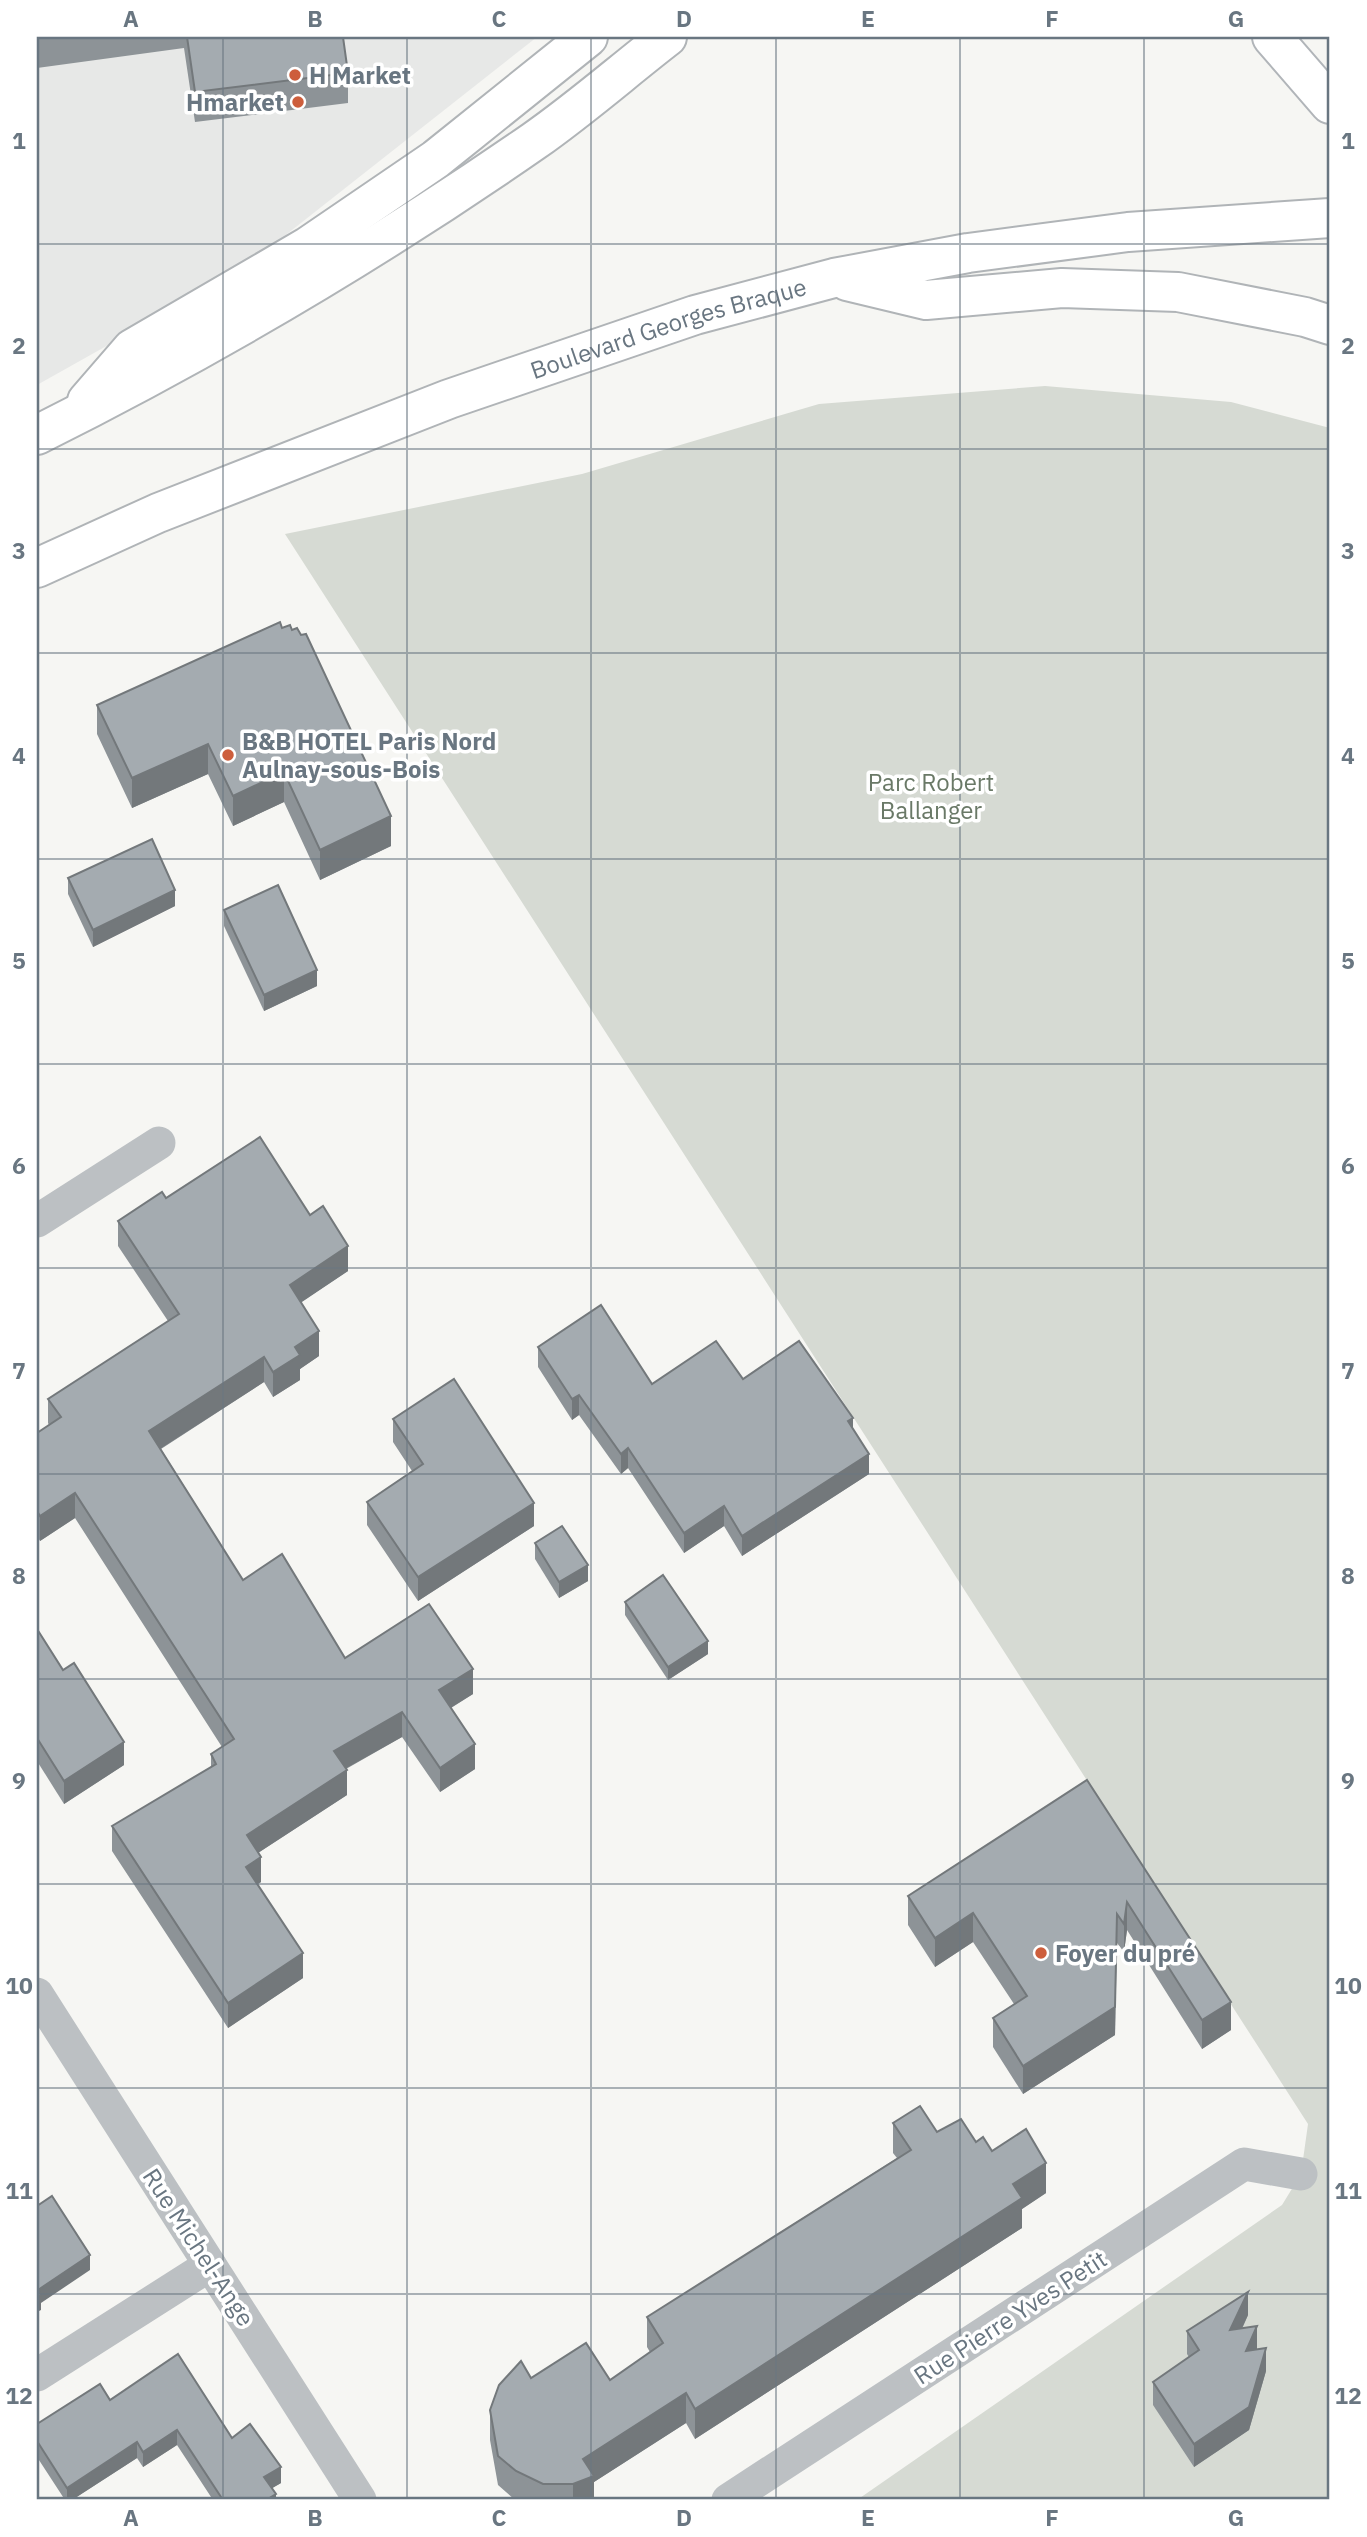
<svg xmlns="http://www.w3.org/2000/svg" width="1367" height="2537" font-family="'IBM Plex Sans',sans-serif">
  <rect width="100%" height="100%" fill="#f6f6f3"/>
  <polygon fill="#e7e8e7" points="37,37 537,37 240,271 37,385"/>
  <polygon fill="#d6dad3" points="1045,386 1231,402 1330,428 1330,2500 857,2500 1282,2205 1301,2174 1308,2124 285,534 582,474 819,404"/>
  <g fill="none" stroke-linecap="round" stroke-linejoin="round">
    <g stroke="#b1b5b9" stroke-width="42">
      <polyline id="secondary" points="1272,37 1330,104"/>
    </g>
    <g stroke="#b0b4b7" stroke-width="42">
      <g id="primary">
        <polyline points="847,281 926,300 1062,288 1178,292 1305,317 1330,325"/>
        <polyline points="87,401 132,349 307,247 436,159 588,37"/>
        <path d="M37 435C207 350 377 250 534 141 580 109 623 71 667 37"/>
        <path id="s1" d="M37 568 158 513 449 399 695 315 834 278 968 253 1128 232 1330 218"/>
      </g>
    </g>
    <g stroke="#bcc0c3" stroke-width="33">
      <polyline points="37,1221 159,1143"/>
      <polyline points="37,1994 360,2500"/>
      <polyline points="37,2375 210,2265"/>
      <polyline points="728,2500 1244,2164 1301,2174"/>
    </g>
    <use href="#secondary" stroke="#fff" stroke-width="38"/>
    <use href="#primary" stroke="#fff" stroke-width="38"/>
  </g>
  <g fill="#8d9397">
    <polygon points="37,37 343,37 348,73 348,103 195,122 184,48 37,68"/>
    <polygon points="282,628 391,846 320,880 284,802 233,826 208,774 132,808 97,734 97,705"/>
    <polygon points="68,878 175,906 93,947 68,894"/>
    <polygon points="224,910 317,986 264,1011 224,926"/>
    <polygon points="166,1198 310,1215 348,1271 301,1302 319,1356 300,1369 300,1380 273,1397 264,1382 161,1449 243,1580 345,1658 473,1694 451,1708 475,1769 440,1792 402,1737 346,1769 347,1795 258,1853 261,1882 258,1884 303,1978 228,2028 112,1851 112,1826 211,1768 211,1754 222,1747 75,1518 40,1541 37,1536 37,1433 49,1425 48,1423 48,1399 168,1321 118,1246 118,1221"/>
    <polygon points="538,1347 652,1384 743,1379 853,1429 869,1474 742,1556 724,1526 684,1553 628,1468 621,1474 579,1415 572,1420 538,1367"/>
    <polygon points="393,1419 534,1526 418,1601 367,1525 367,1502 412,1471 393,1442"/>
    <polygon points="535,1543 588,1581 559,1598 535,1559"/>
    <polygon points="625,1602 708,1654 668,1680 625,1615"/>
    <polygon points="37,1629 124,1765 64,1804 37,1761"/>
    <polygon points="1087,1780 1231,2030 1202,2049 1127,1930 1124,1952 1117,1943 1115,2035 1023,2094 993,2047 993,2018 1014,2004 973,1942 935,1967 908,1925 908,1896"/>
    <polygon points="893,2123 976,2142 992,2151 1046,2193 1022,2209 1022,2228 695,2439 686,2423 594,2482 594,2500 515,2500 498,2485 490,2440 490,2410 531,2378 610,2380 650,2352 647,2347 647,2317 897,2158 893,2153"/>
    <polygon points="1248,2315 1242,2329 1257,2349 1266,2371 1249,2430 1194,2467 1153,2405 1153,2382 1189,2357 1187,2354 1187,2331"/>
    <polygon points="110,2400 232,2438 281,2483 272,2488 276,2500 213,2500 177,2445 143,2467 137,2458 72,2500 65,2500 37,2457 37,2424"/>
  </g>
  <g fill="#73787b">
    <polygon points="208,744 208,774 132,808 132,778"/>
    <polygon points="284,772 284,802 233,826 233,796"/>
    <polygon points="391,816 391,846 320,880 320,850"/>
    <polygon points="175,890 175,906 93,947 93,930"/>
    <polygon points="317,970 317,986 264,1011 264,995"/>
    <polygon points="348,1246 348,1271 290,1310 290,1285"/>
    <polygon points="319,1331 319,1356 300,1369 300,1380 273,1397 273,1372 295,1347"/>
    <polygon points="264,1357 264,1382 149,1456 149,1431"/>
    <polygon points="579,1395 579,1415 572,1420 572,1399"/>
    <polygon points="853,1418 853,1438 848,1421"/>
    <polygon points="628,1448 628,1468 621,1474 621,1454"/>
    <polygon points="869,1454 869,1474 742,1556 742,1536"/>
    <polygon points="75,1493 75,1518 40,1541 40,1516"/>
    <polygon points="534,1503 534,1526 418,1601 418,1577"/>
    <polygon points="724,1506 724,1526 684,1553 684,1533"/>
    <polygon points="588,1565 588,1581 559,1598 559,1582"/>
    <polygon points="708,1641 708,1654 668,1680 668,1667"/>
    <polygon points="473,1669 473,1694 439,1715 439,1690"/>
    <polygon points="402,1712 402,1737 334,1775 334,1751"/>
    <polygon points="124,1742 124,1765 64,1804 64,1781"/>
    <polygon points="475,1744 475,1769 440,1792 440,1768"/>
    <polygon points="347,1770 347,1795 247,1860 247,1835"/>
    <polygon points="261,1857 261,1882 246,1891 246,1867"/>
    <polygon points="1127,1902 1127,1930 1124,1952 1124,1924"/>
    <polygon points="973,1913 973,1942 935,1967 935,1938"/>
    <polygon points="1117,1914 1115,2035 1023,2094 1023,2066"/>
    <polygon points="303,1953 303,1978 228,2028 228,2003"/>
    <polygon points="1231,2002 1231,2030 1202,2049 1202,2020"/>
    <polygon points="1046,2163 1046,2193 1022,2209 1022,2228 695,2439 695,2409 1013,2184"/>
    <polygon points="90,2255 90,2270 41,2303 41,2310 37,2312 38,2290"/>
    <polygon points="1248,2292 1248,2315 1230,2354 1230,2330"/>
    <polygon points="1257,2326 1257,2350 1246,2351"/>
    <polygon points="1266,2348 1266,2371 1249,2430 1194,2467 1194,2444"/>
    <polygon points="686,2393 686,2423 594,2482 594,2500 573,2500 573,2484 583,2459"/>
    <polygon points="177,2430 177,2445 143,2467 143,2452"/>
    <polygon points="137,2442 137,2458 72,2500 67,2500 67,2488"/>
    <polygon points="281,2467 281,2483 264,2493 264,2477"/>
    <polygon points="276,2494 276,2500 266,2500"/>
  </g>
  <g fill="#a4abb0" stroke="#73787b" stroke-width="2">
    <polygon points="187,37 343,37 348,73 195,92"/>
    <polygon points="280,622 282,628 290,625 292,630 297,628 301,635 306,634 391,816 320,850 284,772 233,796 208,744 132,778 97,705"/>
    <polygon points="152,839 175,890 93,930 68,878"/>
    <polygon points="278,885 317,970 264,995 224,910"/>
    <polygon points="260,1137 310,1215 323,1206 348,1246 290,1285 319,1331 295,1347 300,1355 273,1372 264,1357 149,1431 243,1580 282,1554 345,1658 429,1604 473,1669 439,1690 475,1744 440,1768 402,1712 334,1751 347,1770 247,1835 261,1857 246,1867 303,1953 228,2003 112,1826 216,1764 211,1754 234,1739 75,1493 40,1516 37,1511 37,1433 61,1417 48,1399 179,1314 118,1221 162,1192 166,1198"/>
    <polygon points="601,1305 652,1384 716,1341 743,1379 799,1341 853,1418 848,1421 869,1454 742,1536 724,1506 684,1533 628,1448 621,1454 579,1395 572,1399 538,1347"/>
    <polygon points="454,1379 534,1503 418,1577 367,1502 423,1464 393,1419"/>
    <polygon points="562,1526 588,1565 559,1582 535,1543"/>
    <polygon points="663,1575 708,1641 668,1667 625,1602"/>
    <polygon points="37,1629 63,1670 74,1663 124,1742 64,1781 37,1738"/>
    <polygon points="1087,1780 1231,2002 1202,2020 1127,1902 1124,1924 1117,1914 1115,2007 1023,2066 993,2018 1027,1996 973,1913 935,1938 908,1896"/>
    <polygon points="920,2106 937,2132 961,2119 976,2142 983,2137 992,2151 1026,2129 1046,2163 1013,2184 1022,2198 695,2409 686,2393 583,2459 594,2476 573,2484 543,2484 516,2471 498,2456 490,2410 499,2385 521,2361 531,2378 586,2343 610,2380 663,2343 647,2317 911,2150 893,2123"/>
    <polygon points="52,2196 90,2255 38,2290 41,2295 37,2297 37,2206"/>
    <polygon points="1248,2292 1230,2330 1257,2326 1246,2351 1266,2348 1249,2407 1194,2444 1153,2382 1199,2350 1187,2331"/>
    <polygon points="178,2354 232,2438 250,2424 281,2467 264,2477 276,2494 266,2500 223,2500 177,2430 143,2452 137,2442 67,2488 37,2441 37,2424 100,2384 110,2400"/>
  </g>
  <path fill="none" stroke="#697681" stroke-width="2" stroke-opacity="0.55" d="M223 37V2500M407 37V2500M591 37V2500M776 37V2500M960 37V2500M1144 37V2500M37 244H1330M37 449H1330M37 653H1330M37 859H1330M37 1064H1330M37 1268H1330M37 1474H1330M37 1679H1330M37 1884H1330M37 2088H1330M37 2294H1330"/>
  <g fill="#cd5e3c" stroke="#fff" stroke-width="2.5">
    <circle cx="295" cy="75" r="7"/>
    <circle cx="298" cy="102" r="7"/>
    <circle cx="228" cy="755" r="7"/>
    <circle cx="1041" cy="1953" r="7"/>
  </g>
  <g text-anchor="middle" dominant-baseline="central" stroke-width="7" stroke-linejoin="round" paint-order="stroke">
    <g font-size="24" font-weight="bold" fill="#697681" stroke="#fff" text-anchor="start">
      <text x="309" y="75">H Market</text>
      <text x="284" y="102" text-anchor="end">Hmarket</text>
      <text x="242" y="741">B&amp;B HOTEL Paris Nord<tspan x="242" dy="28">Aulnay-sous-Bois</tspan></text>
      <text x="1055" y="1953">Foyer du pré</text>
    </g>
    <g font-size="24" fill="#697681" stroke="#fff">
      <text stroke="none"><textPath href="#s1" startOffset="676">Boulevard Georges Braque</textPath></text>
      <text transform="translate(199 2247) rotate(57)">Rue Michel-Ange</text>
      <text transform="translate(1010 2317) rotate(-33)">Rue Pierre Yves Petit</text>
    </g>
    <g font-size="24" fill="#6a7967" stroke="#fff">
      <text x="931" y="782">Parc Robert<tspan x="931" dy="28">Ballanger</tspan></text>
    </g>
  </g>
  <rect width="1367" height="2537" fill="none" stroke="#ffffff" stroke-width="77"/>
  <rect x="38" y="38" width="1290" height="2460" fill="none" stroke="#697681" stroke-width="2.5"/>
  <g font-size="23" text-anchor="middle" font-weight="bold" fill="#697681">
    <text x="131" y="27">A</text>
    <text x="315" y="27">B</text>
    <text x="499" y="27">C</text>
    <text x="684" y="27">D</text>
    <text x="868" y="27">E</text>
    <text x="1052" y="27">F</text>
    <text x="1236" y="27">G</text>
    <text x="19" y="149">1</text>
    <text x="1348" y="149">1</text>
    <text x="19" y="354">2</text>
    <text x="1348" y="354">2</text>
    <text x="19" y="559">3</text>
    <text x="1348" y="559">3</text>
    <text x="19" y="764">4</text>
    <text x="1348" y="764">4</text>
    <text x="19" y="969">5</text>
    <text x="1348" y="969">5</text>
    <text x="19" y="1174">6</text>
    <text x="1348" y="1174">6</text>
    <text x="19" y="1379">7</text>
    <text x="1348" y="1379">7</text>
    <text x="19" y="1584">8</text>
    <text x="1348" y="1584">8</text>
    <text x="19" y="1789">9</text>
    <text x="1348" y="1789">9</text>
    <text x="19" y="1994">10</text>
    <text x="1348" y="1994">10</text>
    <text x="19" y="2199">11</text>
    <text x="1348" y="2199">11</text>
    <text x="19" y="2404">12</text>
    <text x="1348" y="2404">12</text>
    <text x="131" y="2526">A</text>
    <text x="315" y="2526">B</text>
    <text x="499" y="2526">C</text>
    <text x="684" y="2526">D</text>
    <text x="868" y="2526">E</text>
    <text x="1052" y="2526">F</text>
    <text x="1236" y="2526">G</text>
  </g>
</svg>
